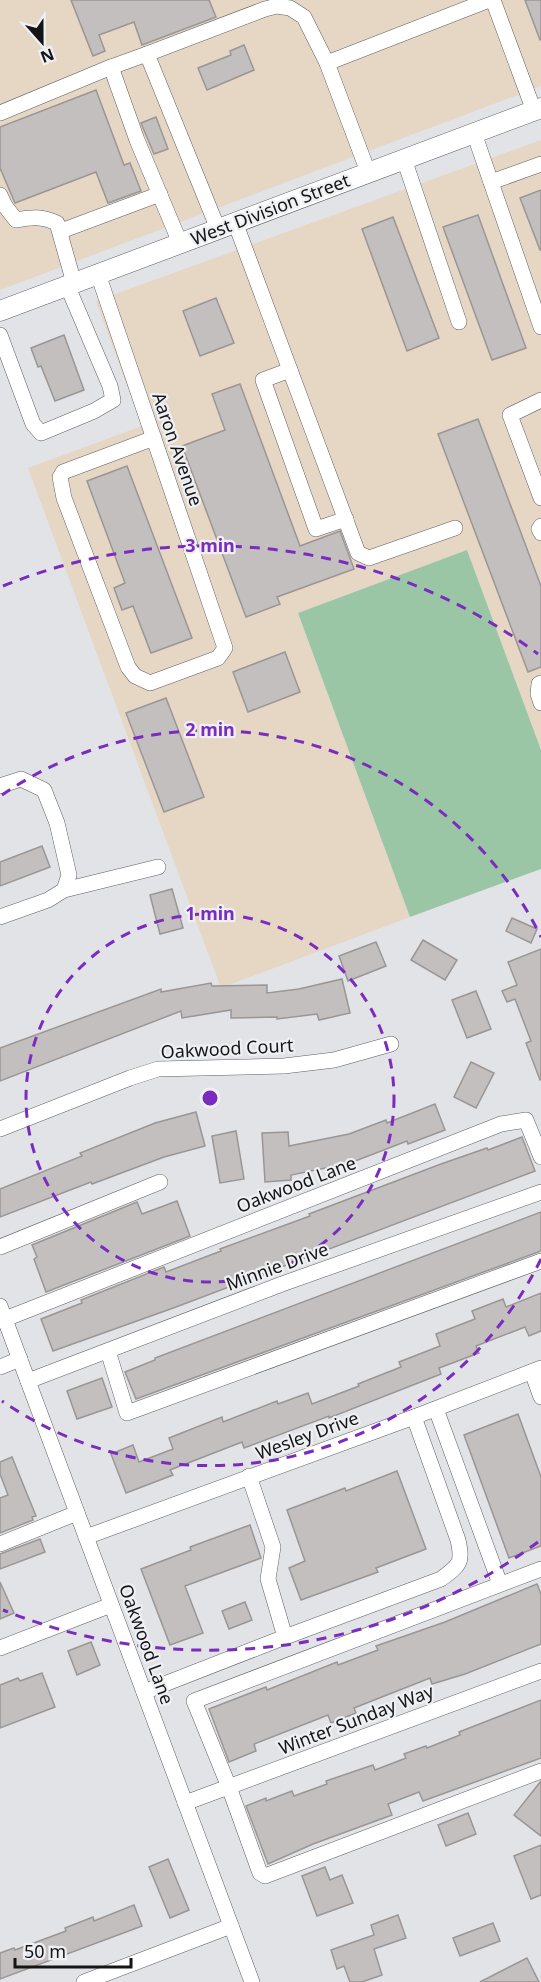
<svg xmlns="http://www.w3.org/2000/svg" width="541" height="1982" font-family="'Noto Sans',sans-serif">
  <rect width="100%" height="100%" fill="#e1e3e6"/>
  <g fill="#e6d6c4">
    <polygon points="0,0 541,0 541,86 0,290"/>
    <polygon points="541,140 541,750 467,550 298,613 410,917 221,988 28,468 142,426 96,301"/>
  </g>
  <polygon fill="#9ac6a6" points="467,550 541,750 541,869 410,917 298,613"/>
  <g fill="#c4bfbf" stroke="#9a9696" stroke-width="1.5">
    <polygon points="71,0 209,0 216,17 142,45 134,22 99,35 105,51 93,56"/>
    <polygon points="525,0 541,0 541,39 540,40"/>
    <polygon points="244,45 254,70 207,90 198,68 231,55 230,51"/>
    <polygon points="96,90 124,165 130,163 141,191 108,203 96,172 15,203 0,168 0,127"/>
    <polygon points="156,117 168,149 154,154 141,123"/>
    <polygon points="541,190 541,250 540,250 520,198"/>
    <polygon points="478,215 526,348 492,360 443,227"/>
    <polygon points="393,217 439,338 407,351 362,229"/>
    <polygon points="216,298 234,343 200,356 183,311"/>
    <polygon points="64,335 84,390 55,401 41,366 38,367 31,348"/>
    <polygon points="240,384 300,546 340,531 354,569 277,597 280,604 246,617 182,446 225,430 212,394"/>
    <polygon points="478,419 541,586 541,667 528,672 438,434"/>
    <polygon points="127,466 192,638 151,653 133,606 122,610 114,588 125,583 87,481"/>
    <polygon points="285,652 300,692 248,712 233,672"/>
    <polygon points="166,698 204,797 164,812 126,713"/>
    <polygon points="42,846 50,867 0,886 0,862"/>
    <polygon points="172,889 183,928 160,934 150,895"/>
    <polygon points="512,918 537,929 531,943 506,931"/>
    <polygon points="423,940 457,960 445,980 411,960"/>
    <polygon points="376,942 386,966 348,981 339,956"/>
    <polygon points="541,949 541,1079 540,1080 526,1043 531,1041 515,999 507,1002 502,991 517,985 508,962"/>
    <polygon points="342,979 350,1013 319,1020 317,1014 277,1019 277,1017 231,1018 231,1010 182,1018 181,1011 0,1081 0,1048 161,989 161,992 211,983 212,986 267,985 267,993 299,989"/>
    <polygon points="476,991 491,1029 467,1038 452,1000"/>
    <polygon points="471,1062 494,1073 476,1108 454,1097"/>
    <polygon points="435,1104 445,1130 408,1144 407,1141 350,1163 291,1175 291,1180 265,1182 262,1133 288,1132 289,1146 349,1134 386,1120 387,1123"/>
    <polygon points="196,1112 205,1146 164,1157 92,1184 91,1182 0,1217 0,1189 82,1156 80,1153 155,1123"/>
    <polygon points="236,1131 244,1179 220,1183 212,1136"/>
    <polygon points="522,1137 535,1171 176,1307 53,1351 41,1319 82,1303 81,1300 164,1267 166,1272 221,1251 220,1249 310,1216 309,1214 441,1164 487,1148 488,1150"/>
    <polygon points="177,1201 190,1236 46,1292 34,1259 37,1257 32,1245 137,1202 142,1214"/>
    <polygon points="541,1212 541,1251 136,1399 125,1372 155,1360 155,1358"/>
    <polygon points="541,1293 541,1331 529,1336 525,1327 476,1346 479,1353 439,1368 441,1374 329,1418 329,1416 244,1448 242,1442 170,1470 173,1475 126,1493 111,1454 133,1445 139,1462 173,1449 169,1438 222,1417 223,1422 277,1401 278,1404 308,1393 312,1404 359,1386 358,1384 401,1367 399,1362 440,1346 436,1334 475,1319 472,1311 503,1299 506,1307"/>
    <polygon points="102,1378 112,1407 77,1419 67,1391"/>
    <polygon points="518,1414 541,1477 541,1546 509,1558 464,1435"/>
    <polygon points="12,1457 36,1516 32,1517 33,1520 0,1533 0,1498 8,1495 0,1474 0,1462"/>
    <polygon points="397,1471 426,1549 376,1568 378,1572 301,1600 289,1568 305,1561 287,1510 345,1488 346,1491"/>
    <polygon points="250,1525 261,1558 185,1586 203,1633 170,1645 141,1569 191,1550 190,1547"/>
    <polygon points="40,1539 45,1552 0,1569 0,1554"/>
    <polygon points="0,1582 14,1613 0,1619"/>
    <polygon points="537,1584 541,1594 541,1644 465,1674 432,1684 430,1678 354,1708 356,1713 331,1723 328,1715 254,1744 256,1751 229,1762 209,1709 266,1687 267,1690 337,1662 338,1665 378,1650 376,1646 445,1622"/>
    <polygon points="245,1602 252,1620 229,1629 222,1611"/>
    <polygon points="91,1642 100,1665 77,1675 68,1651"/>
    <polygon points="42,1673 55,1707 0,1728 0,1685 18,1678 20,1681"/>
    <polygon points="541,1700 541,1758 423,1801 419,1792 388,1804 392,1815 313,1844 268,1864 246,1806 266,1798 266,1801 292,1791 294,1796 327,1784 326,1781 373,1765 375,1770 406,1758 404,1754 426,1746 427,1748 460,1735 459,1732"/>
    <polygon points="541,1781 541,1836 514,1815"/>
    <polygon points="468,1813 476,1834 446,1846 438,1825"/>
    <polygon points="541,1845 541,1895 531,1899 514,1856"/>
    <polygon points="168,1859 189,1910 170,1918 149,1867"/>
    <polygon points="325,1867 330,1880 342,1875 353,1903 317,1916 302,1876"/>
    <polygon points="134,1905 142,1926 0,1979 0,1953 14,1948 15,1950 66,1931 65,1928 93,1917 94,1921"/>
    <polygon points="398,1915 406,1938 374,1949 382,1975 362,1982 350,1982 344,1966 337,1969 331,1950 374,1935 371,1925"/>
    <polygon points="493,1923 500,1941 460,1956 453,1938"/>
    <polygon points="527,1958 539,1982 480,1982"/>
  </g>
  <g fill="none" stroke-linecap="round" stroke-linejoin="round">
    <g stroke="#5e6063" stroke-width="16">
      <g id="minor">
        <polyline points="493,0 534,111"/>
        <polyline points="147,54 111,67 137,140 180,243"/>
        <polyline points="327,63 489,0"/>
        <polyline points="0,113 111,67"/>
        <polyline points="474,133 541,327"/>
        <polyline points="404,159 459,322"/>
        <polyline points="491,182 541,164"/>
        <path d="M0 195 5 206 16 220C33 217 41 216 57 223L74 283"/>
        <polyline points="235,222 358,553 369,558 455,528"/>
        <polyline points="218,229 147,54 265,9 277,6 290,8 304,17 327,63 368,172"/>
        <polyline points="61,231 160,194"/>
        <polyline points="98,274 225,648 218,658 150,683 135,676 128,667 64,498 60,477 63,472 154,438"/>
        <polyline points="0,335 33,424 41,433 94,411 113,400 110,386 67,285"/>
        <polyline points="290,370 263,380 316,529 346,519"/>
        <polyline points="541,400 510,415 541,498"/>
        <polyline points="541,526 539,529 541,533"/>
        <polyline points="541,683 539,684 538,694 541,703"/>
        <polyline points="0,786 21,779 44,790 57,823 69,875 64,890 48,900 0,917"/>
        <polyline points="64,890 158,867"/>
        <polyline points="0,1129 130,1078 158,1069 284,1066 334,1060 391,1044"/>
        <polyline points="0,1247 160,1182"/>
        <polyline points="0,1306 252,1982"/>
        <polyline points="5,1319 501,1124 526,1120 541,1157"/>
        <polyline points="108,1351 127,1413 541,1261"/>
        <polyline points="0,1367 20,1359"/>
        <polyline points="532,1372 541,1397"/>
        <polyline points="28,1381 282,1284 541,1192"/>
        <polyline points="436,1409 500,1584"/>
        <polyline points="249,1476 273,1547 268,1579 285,1637"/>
        <polyline points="86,1537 414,1417 541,1368"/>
        <polyline points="0,1544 77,1513"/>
        <polyline points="541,1569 194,1701 229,1787 260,1873 265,1876 541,1771"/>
        <polyline points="0,1648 111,1605"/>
        <path d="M144 1692 285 1637 441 1579C460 1565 463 1563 458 1540L414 1417"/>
        <polyline points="185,1803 541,1671"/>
        <polyline points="84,1982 231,1926"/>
      </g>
    </g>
    <g stroke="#5e6063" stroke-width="21">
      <polyline id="major" points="0,311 541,108"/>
    </g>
    <use href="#minor" stroke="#fff" stroke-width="15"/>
    <use href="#major" stroke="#fff" stroke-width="20"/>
  </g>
  <g fill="none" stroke="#7b2cbf" stroke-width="3" stroke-dasharray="10 8">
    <circle cx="210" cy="1098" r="184"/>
    <path d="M541 1259A368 368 0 0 1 2 1401M2 795A368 368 0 0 1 541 937"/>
    <path d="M538 1542A552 552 0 0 1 3 1610M3 586A552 552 0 0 1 538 654"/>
  </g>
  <g text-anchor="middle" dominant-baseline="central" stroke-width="4.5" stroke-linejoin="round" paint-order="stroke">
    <g font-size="18" fill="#151516" stroke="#eef0f3">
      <text transform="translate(270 209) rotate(-21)">West Division Street</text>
      <text transform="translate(178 449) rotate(71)">Aaron Avenue</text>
      <text transform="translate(227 1048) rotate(-3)">Oakwood Court</text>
      <text transform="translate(296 1184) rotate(-21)">Oakwood Lane</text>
      <text transform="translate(277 1266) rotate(-20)">Minnie Drive</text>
      <text transform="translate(307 1435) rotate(-20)">Wesley Drive</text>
      <text transform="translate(147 1644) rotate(70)">Oakwood Lane</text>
      <text transform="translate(356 1719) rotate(-21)">Winter Sunday Way</text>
    </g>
  </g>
  <circle cx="210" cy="1098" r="9" fill="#7b2cbf" stroke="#eef0f3" stroke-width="3"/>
  <g font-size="18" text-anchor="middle" font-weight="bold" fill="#7b2cbf" stroke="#eef0f3" stroke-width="4.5" stroke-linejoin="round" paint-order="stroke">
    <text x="210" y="552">3 min</text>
    <text x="210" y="736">2 min</text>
    <text x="210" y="920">1 min</text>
  </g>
  <g transform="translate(42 42) rotate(159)" stroke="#eef0f3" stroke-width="4.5" paint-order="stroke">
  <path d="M0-4.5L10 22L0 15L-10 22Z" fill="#151516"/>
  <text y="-9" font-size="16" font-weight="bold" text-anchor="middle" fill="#151516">N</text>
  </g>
  <path d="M15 1958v9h116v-9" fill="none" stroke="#151516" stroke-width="3"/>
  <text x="24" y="1958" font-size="18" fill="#151516" stroke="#eef0f3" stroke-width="4.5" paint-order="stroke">50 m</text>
</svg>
